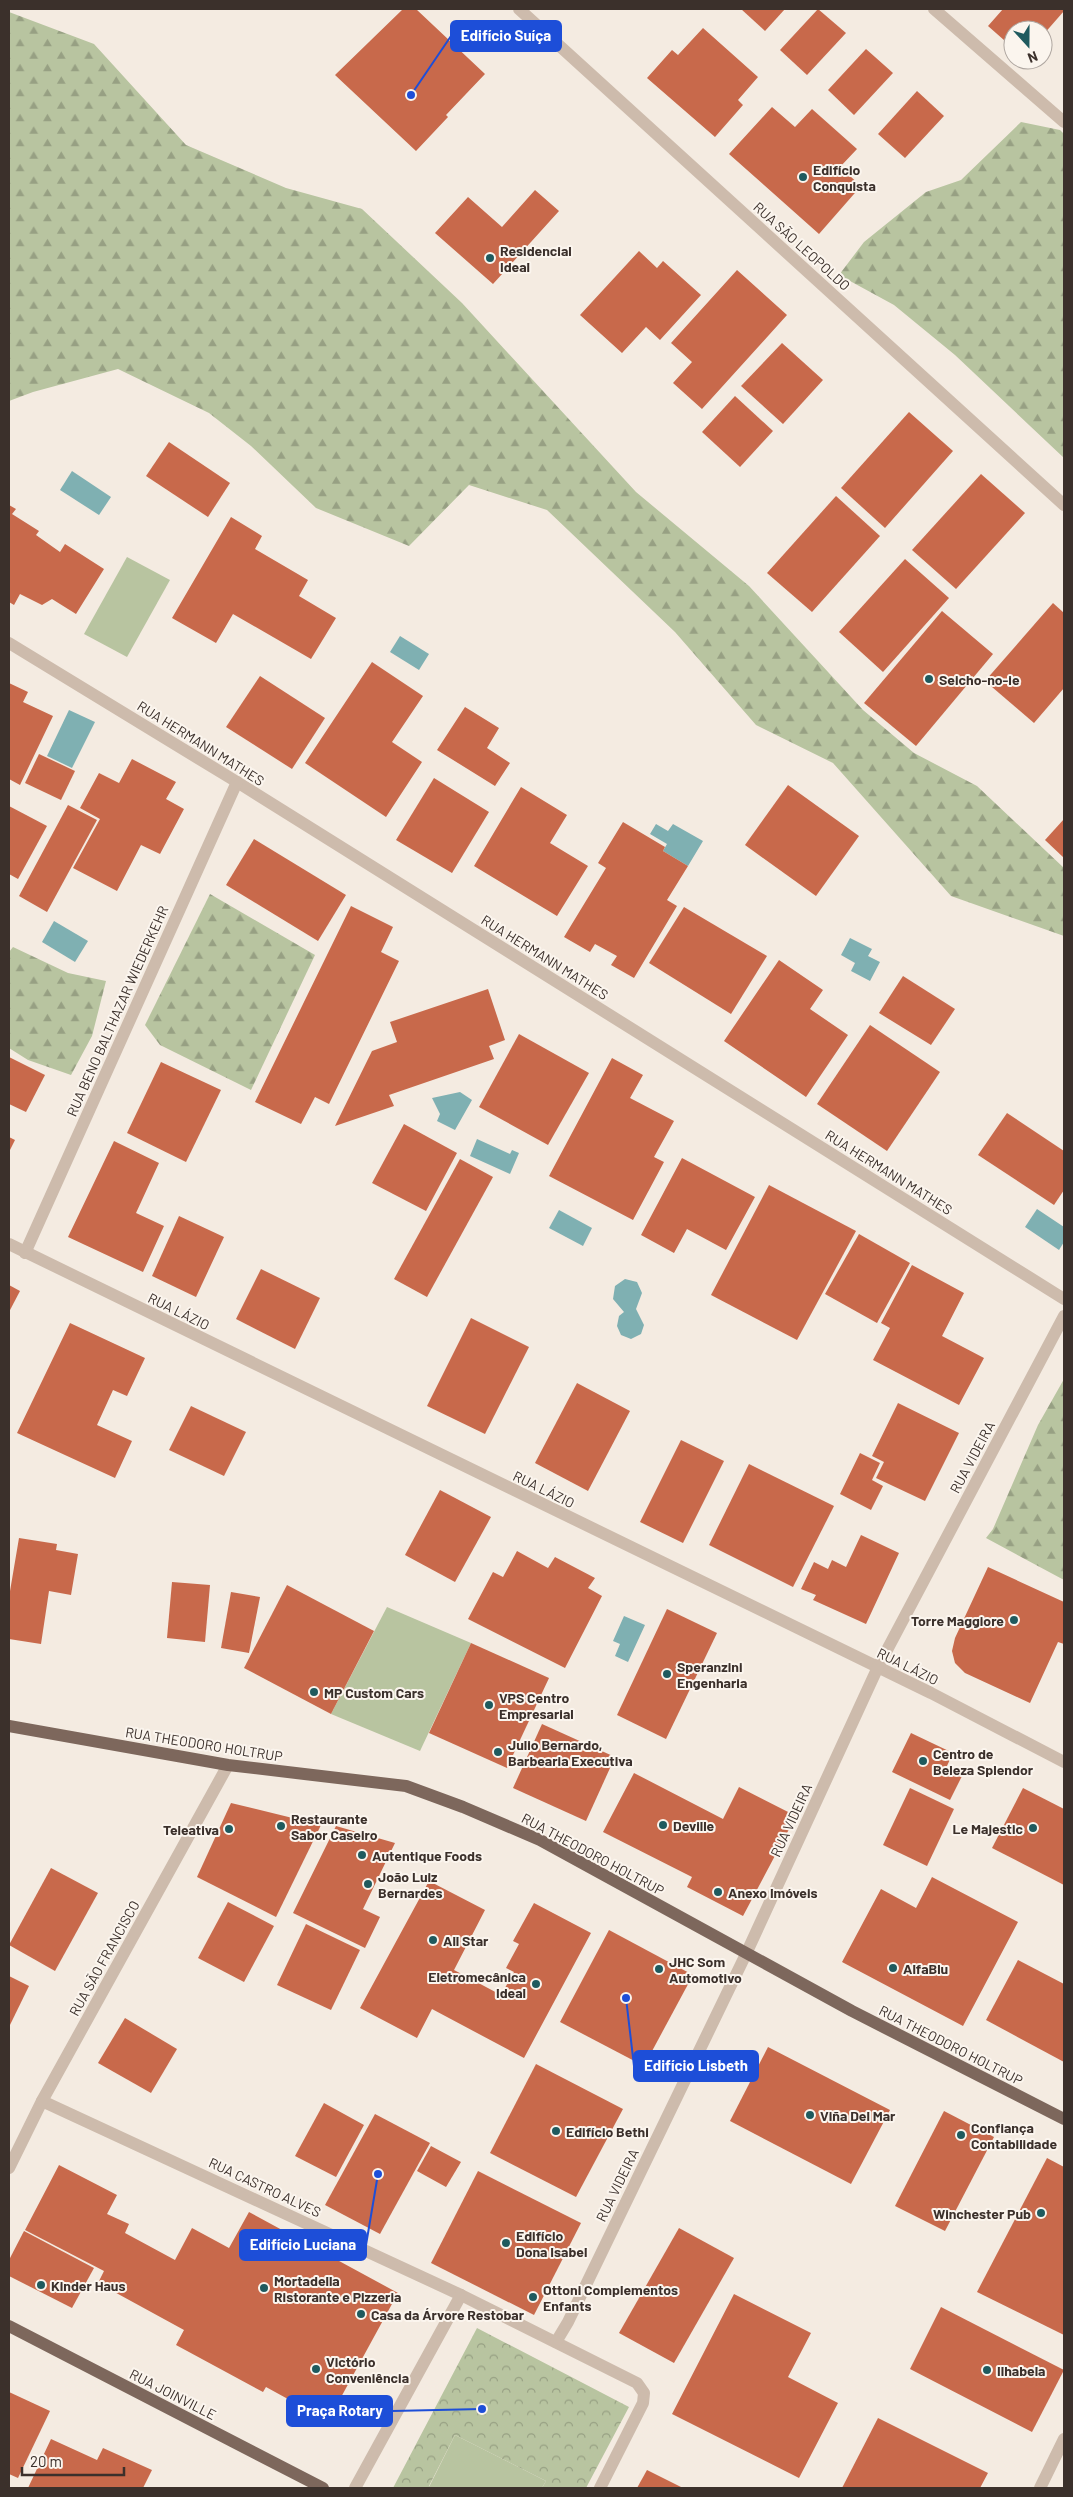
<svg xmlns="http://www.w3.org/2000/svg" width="1073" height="2497" font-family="Barlow,sans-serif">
  <defs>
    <pattern id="forest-firs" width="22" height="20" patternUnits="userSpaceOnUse" patternTransform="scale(1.25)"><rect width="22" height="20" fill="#b8c4a0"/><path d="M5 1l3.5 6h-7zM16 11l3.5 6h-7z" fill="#97a083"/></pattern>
    <pattern id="park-crowns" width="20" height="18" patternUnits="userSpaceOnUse" patternTransform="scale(1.25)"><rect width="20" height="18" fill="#b8c4a0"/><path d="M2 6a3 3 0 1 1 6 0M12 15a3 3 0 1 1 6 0" fill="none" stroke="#97a083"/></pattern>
  </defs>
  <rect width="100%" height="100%" fill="#f4ebe1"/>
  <g fill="#b8c4a0">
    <polygon points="127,557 170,580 127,657 84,634"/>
    <polygon points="387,1607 471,1643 420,1751 331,1714"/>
    <polygon points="455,2435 546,2481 542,2488 429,2487"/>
  </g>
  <g fill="url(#forest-firs)">
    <polygon points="9,12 94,44 186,145 286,188 362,209 462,303 636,492 749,586 863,710 914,753 977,786 1064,868 1064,936 951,896 833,763 756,725 675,632 547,510 469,485 409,546 316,508 251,446 209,413 118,369 33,392 9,401"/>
    <polygon points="1021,122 1060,130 1064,134 1064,458 955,355 894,305 839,275 864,242 926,192 961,180"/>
    <polygon points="210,894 315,955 251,1090 160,1045 145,1025"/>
    <polygon points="13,947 68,973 106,981 92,1036 71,1075 28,1060 9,1048 9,952"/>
    <polygon points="1064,1379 1064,1580 986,1538 993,1529 1038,1425"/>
  </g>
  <polygon fill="url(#park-crowns)" points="477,2328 629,2407 586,2488 542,2488 546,2481 455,2435 429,2486 432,2488 393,2488"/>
  <g fill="#7fb0b2">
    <polygon points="72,471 111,497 99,515 60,490"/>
    <polygon points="400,636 429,654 419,670 390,652"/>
    <polygon points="69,710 95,722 72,768 47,756"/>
    <polygon points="656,824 668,831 673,824 703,841 688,866 663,851 667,844 650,834"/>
    <polygon points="54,921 88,941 75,962 42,942"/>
    <polygon points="850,938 872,949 868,956 880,962 870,981 851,971 855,963 841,955"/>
    <polygon points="460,1092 472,1100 455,1130 437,1121 440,1114 432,1098"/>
    <polygon points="477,1139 510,1154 512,1150 519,1153 510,1174 470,1156"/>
    <polygon points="1037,1209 1064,1227 1064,1242 1059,1250 1025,1227"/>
    <polygon points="559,1210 592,1228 583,1246 549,1228"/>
    <polygon points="625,1279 637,1282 642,1293 636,1309 644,1325 641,1334 631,1339 621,1335 617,1326 619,1316 624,1312 613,1299 615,1286"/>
    <polygon points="624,1616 645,1625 628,1662 615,1656 620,1644 613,1641"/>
  </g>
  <g fill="#c8694b">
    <polygon points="403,9 416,9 485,74 446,115 448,117 416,151 335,75"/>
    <polygon points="741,9 785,9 765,31"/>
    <polygon points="818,9 846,33 807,75 780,50"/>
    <polygon points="1003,9 1064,9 1064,11 1043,35 1043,30 1013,30 1013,48 988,26"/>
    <polygon points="703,28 758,77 738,100 743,105 715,137 647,78 672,50 678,55"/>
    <polygon points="866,49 893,73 854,115 828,90"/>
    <polygon points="917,91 944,116 905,158 878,134"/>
    <polygon points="772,107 795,127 812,109 857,149 840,167 861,186 819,234 729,154"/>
    <polygon points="535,190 559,211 493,284 435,233 468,197 502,227"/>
    <polygon points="639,251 657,268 663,261 701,295 660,340 646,327 622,353 580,315"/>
    <polygon points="737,270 787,315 702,409 673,383 692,362 671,343"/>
    <polygon points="782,343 823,380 783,424 741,386"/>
    <polygon points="735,396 773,431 740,467 702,432"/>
    <polygon points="909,412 953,451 885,528 841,488"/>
    <polygon points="169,442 230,483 208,517 146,476"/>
    <polygon points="981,474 1025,513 956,589 912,550"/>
    <polygon points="836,496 880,536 812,612 767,573"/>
    <polygon points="9,505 16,509 12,514 39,531 36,535 60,552 65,544 104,569 76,614 52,599 42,605 20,594 14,605 9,602"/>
    <polygon points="231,517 262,536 255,549 308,580 299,596 336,618 311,659 233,614 216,643 172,618"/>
    <polygon points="905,559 949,598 883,672 839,632"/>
    <polygon points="1053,603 1064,613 1064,688 1034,723 985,681"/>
    <polygon points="942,611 993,654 916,746 864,703"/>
    <polygon points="372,662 423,696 392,742 422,762 386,817 305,763"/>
    <polygon points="260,676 325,718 292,769 226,727"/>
    <polygon points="9,683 28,692 23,702 53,716 20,785 9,779"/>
    <polygon points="465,707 499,728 487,748 510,763 495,786 437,750"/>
    <polygon points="39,754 75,771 61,800 25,783"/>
    <polygon points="132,759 176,782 166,799 184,809 160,854 141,845 117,891 73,868 100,819 80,808 99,773 119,783"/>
    <polygon points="434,778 489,812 452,873 396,840"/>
    <polygon points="788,785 859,836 816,896 745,845"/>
    <polygon points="521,787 567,815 550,843 588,866 557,916 474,866"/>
    <polygon points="68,805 97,820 47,912 19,896"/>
    <polygon points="9,806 47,826 18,879 9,874"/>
    <polygon points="1064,819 1064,858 1045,840"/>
    <polygon points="623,822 665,847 663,851 688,866 667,900 677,906 634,978 611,965 617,956 595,944 590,952 564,937 606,868 598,863"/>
    <polygon points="254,839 346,895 318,941 226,885"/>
    <polygon points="351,906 393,927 381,952 399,961 329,1104 315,1097 301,1124 255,1102"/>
    <polygon points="684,907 767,956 731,1014 649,963"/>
    <polygon points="779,960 823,990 810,1009 848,1035 806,1097 724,1041"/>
    <polygon points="903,976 955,1009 931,1045 879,1013"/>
    <polygon points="488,989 505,1040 489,1046 494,1059 389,1095 394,1106 335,1126 372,1051 397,1042 390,1022"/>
    <polygon points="870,1025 940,1072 887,1151 817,1104"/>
    <polygon points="519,1034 589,1073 548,1145 479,1107"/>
    <polygon points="9,1057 45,1075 26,1112 9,1104"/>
    <polygon points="612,1058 643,1075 630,1098 674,1121 654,1157 664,1162 633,1220 549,1176"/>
    <polygon points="161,1062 221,1090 186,1162 127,1133"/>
    <polygon points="1007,1113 1064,1151 1064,1190 1054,1205 978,1155"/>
    <polygon points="404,1124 457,1153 426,1211 372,1183"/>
    <polygon points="9,1137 15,1140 9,1152"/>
    <polygon points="114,1141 159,1163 136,1213 164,1226 143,1272 68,1237"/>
    <polygon points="682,1158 755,1197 726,1250 687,1229 674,1253 641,1235"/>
    <polygon points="460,1159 493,1177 427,1297 394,1279"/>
    <polygon points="769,1185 856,1231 797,1340 711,1295"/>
    <polygon points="179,1216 224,1237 196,1297 152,1276"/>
    <polygon points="859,1234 910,1263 877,1323 825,1294"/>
    <polygon points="912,1265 964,1293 942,1336 984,1358 959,1405 873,1360 890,1328 881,1323"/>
    <polygon points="261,1269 320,1298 295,1349 236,1319"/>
    <polygon points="9,1285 20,1291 9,1312"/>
    <polygon points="471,1318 529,1347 485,1434 427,1406"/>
    <polygon points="70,1323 145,1358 127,1396 113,1390 97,1425 132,1441 115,1478 17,1433"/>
    <polygon points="577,1383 630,1411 588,1491 535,1463"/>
    <polygon points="898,1403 959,1433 925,1501 876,1478 884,1462 872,1456"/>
    <polygon points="191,1406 246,1432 224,1476 169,1450"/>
    <polygon points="681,1440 724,1461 683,1543 640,1522"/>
    <polygon points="860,1453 880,1463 872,1480 883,1486 871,1510 840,1494"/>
    <polygon points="749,1464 834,1506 793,1587 709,1545"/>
    <polygon points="440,1490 491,1517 455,1582 405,1555"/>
    <polygon points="861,1535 899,1553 866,1624 813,1600 816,1595 801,1589 814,1562 828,1569 832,1560 846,1567"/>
    <polygon points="19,1538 57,1544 56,1550 78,1554 71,1595 49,1591 41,1644 9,1639 9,1597"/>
    <polygon points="517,1551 548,1568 555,1557 595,1578 588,1588 602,1596 565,1668 468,1619 493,1572 503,1577"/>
    <polygon points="988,1567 1064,1602 1064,1644 1058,1642 1030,1703 965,1673 955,1663 952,1651 955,1638"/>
    <polygon points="172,1582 210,1585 205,1642 167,1638"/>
    <polygon points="287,1585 374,1631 331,1714 244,1668"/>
    <polygon points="231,1592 260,1597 249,1653 221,1648"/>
    <polygon points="667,1609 717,1633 666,1739 617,1715"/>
    <polygon points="471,1643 549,1678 507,1768 429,1733"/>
    <polygon points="542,1724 615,1757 586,1821 513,1788"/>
    <polygon points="911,1733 953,1753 946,1768 962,1776 950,1800 892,1772"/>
    <polygon points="634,1773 723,1819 739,1787 796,1816 743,1916 687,1887 692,1877 603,1832"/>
    <polygon points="910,1788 954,1809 927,1866 883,1845"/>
    <polygon points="1023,1788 1064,1809 1064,1885 992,1848"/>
    <polygon points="231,1803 321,1825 276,1917 197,1877"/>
    <polygon points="336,1826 395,1843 363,1909 380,1917 365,1948 293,1913"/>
    <polygon points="51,1868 98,1893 55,1971 9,1945"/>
    <polygon points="932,1877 1018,1922 963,2026 842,1962 881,1889 916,1908"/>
    <polygon points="429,1881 485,1910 454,1970 501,1995 514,1972 506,1968 519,1944 513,1941 534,1903 591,1933 524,2058 432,2009 417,2038 360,2008"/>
    <polygon points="228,1902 274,1926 244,1982 198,1958"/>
    <polygon points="306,1924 360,1950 331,2010 277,1985"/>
    <polygon points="609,1930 693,1975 644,2066 560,2022"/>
    <polygon points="1018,1960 1064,1984 1064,2062 986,2020"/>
    <polygon points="9,1976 29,1986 9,2027"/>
    <polygon points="125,2018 177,2049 151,2093 98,2063"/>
    <polygon points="768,2047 890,2110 851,2184 730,2121"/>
    <polygon points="536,2064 623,2109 576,2197 490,2153"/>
    <polygon points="324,2103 364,2125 336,2177 295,2156"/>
    <polygon points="944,2111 994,2137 945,2231 895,2206"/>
    <polygon points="375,2114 430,2143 380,2234 325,2205"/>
    <polygon points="431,2146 461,2162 446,2187 417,2171"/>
    <polygon points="1047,2158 1064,2167 1064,2335 977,2292"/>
    <polygon points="59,2165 117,2195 107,2214 129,2224 125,2233 175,2260 192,2228 229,2248 249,2212 398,2293 328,2421 266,2387 263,2392 176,2345 184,2330 98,2283 104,2271 25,2230"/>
    <polygon points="478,2171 581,2223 534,2315 431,2263"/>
    <polygon points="679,2228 734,2258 674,2363 619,2333"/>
    <polygon points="24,2231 94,2268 72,2308 9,2276 9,2260"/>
    <polygon points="734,2294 811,2333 788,2377 838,2403 799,2478 672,2414"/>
    <polygon points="941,2307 1064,2370 1032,2432 910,2369"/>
    <polygon points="9,2392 50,2411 18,2478 9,2474"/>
    <polygon points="878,2418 988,2473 980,2488 842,2488"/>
    <polygon points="51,2439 97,2460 103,2448 152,2470 143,2488 28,2488"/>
    <polygon points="647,2470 683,2488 637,2488"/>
  </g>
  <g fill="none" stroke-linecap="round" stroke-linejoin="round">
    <g stroke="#cdbbac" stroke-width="12">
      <polyline points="519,9 1064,505"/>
      <polyline points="934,9 1064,122"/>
      <polyline points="9,643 237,782 1064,1299"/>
      <polyline points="9,1244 931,1693 1064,1762"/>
      <polyline points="25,1253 237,782"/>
      <polyline points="42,2101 461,2295 637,2383 644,2393 643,2403 600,2488"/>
      <polyline points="9,2168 42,2101 228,1765"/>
      <polyline points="556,2342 568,2322 746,1954 878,1667 1064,1316"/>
      <polyline points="355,2488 461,2295"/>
      <polyline points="1040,2488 1064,2439"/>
    </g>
    <g stroke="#7d675c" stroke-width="12">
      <polyline points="9,1726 228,1765 406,1786 463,1807 540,1840 852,2011 1064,2119"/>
      <polyline points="9,2326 323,2488"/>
    </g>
  </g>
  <g fill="#1f5a5e" stroke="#fbf5ee" stroke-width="2">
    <circle cx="803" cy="177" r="5"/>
    <circle cx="490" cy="258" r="5"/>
    <circle cx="929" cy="679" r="5"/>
    <circle cx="1014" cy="1620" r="5"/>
    <circle cx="667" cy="1674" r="5"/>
    <circle cx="314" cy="1692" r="5"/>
    <circle cx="489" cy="1705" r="5"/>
    <circle cx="498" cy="1752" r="5"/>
    <circle cx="923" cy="1761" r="5"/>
    <circle cx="663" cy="1825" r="5"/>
    <circle cx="281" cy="1826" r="5"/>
    <circle cx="1033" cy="1828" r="5"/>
    <circle cx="229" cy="1829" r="5"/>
    <circle cx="362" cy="1855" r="5"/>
    <circle cx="368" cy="1884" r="5"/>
    <circle cx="718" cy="1892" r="5"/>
    <circle cx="433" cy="1940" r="5"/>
    <circle cx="893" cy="1968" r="5"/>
    <circle cx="659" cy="1969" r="5"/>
    <circle cx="536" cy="1984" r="5"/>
    <circle cx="810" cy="2115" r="5"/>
    <circle cx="556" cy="2131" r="5"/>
    <circle cx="961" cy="2135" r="5"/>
    <circle cx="1041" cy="2213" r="5"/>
    <circle cx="506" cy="2243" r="5"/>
    <circle cx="41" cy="2285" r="5"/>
    <circle cx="264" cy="2288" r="5"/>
    <circle cx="533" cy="2297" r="5"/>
    <circle cx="361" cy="2314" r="5"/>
    <circle cx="316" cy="2369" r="5"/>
    <circle cx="987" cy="2370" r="5"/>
  </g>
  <g text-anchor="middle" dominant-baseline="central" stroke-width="4" stroke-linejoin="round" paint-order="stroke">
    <g font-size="14" font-weight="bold" fill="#3b302b" stroke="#fbf5ee" text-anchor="start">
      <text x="813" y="169">Edifício<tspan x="813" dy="16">Conquista</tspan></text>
      <text x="500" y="250">Residencial<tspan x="500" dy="16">Ideal</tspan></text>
      <text x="939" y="679">Seicho-no-ie</text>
      <text x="1004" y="1620" text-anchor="end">Torre Maggiore</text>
      <text x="677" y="1666">Speranzini<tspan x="677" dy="16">Engenharia</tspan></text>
      <text x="324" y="1692">MP Custom Cars</text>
      <text x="499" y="1697">VPS Centro<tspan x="499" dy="16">Empresarial</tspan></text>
      <text x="508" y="1744">Julio Bernardo,<tspan x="508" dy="16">Barbearia Executiva</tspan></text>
      <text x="933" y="1753">Centro de<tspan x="933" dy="16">Beleza Splendor</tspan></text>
      <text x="291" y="1818">Restaurante<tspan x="291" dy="16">Sabor Caseiro</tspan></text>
      <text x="673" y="1825">Deville</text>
      <text x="1023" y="1828" text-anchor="end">Le Majestic</text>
      <text x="219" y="1829" text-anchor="end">Teleativa</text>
      <text x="372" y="1855">Autentique Foods</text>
      <text x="378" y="1876">João Luiz<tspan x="378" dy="16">Bernardes</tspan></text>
      <text x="728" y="1892">Anexo Imóveis</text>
      <text x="443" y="1940">All Star</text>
      <text x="669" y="1961">JHC Som<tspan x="669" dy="16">Automotivo</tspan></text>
      <text x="903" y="1968">AlfaBlu</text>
      <text x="526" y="1976" text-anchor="end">Eletromecânica<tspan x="526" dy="16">Ideal</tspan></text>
      <text x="820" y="2115">Viña Del Mar</text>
      <text x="971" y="2127">Confiança<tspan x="971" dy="16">Contabilidade</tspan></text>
      <text x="566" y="2131">Edifício Bethi</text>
      <text x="1031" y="2213" text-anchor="end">Winchester Pub</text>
      <text x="516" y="2235">Edifício<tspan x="516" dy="16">Dona Isabel</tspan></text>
      <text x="274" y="2280">Mortadella<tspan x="274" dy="16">Ristorante e Pizzeria</tspan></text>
      <text x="51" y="2285">Kinder Haus</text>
      <text x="543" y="2289">Ottoni Complementos<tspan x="543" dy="16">Enfants</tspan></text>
      <text x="371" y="2314">Casa da Árvore Restobar</text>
      <text x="326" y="2361">Victório<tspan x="326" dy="16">Conveniência</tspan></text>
      <text x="997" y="2370">Ilhabela</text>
    </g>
    <g font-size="14" fill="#3b302b" stroke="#fbf5ee">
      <text transform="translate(802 246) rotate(42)">RUA SÃO LEOPOLDO</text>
      <text transform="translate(201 743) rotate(32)">RUA HERMANN MATHES</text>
      <text transform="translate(545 957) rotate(32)">RUA HERMANN MATHES</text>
      <text transform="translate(117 1011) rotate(-66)">RUA BENO BALTHAZAR WIEDERKEHR</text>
      <text transform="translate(889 1172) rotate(32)">RUA HERMANN MATHES</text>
      <text transform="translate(179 1311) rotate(26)">RUA LÁZIO</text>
      <text transform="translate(972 1457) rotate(-62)">RUA VIDEIRA</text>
      <text transform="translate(544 1489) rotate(26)">RUA LÁZIO</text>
      <text transform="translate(908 1666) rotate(26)">RUA LÁZIO</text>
      <text transform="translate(204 1744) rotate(9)">RUA THEODORO HOLTRUP</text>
      <text transform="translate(791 1820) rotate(-65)">RUA VIDEIRA</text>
      <text transform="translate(593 1854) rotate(28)">RUA THEODORO HOLTRUP</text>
      <text transform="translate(104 1958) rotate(-61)">RUA SÃO FRANCISCO</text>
      <text transform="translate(951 2045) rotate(27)">RUA THEODORO HOLTRUP</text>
      <text transform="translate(617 2185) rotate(-64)">RUA VIDEIRA</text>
      <text transform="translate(265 2187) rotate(25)">RUA CASTRO ALVES</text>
      <text transform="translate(173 2394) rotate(27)">RUA JOINVILLE</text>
    </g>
  </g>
  <path fill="none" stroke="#1d4ed8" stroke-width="2" d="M411 95L451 36M626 1998L634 2066M378 2174L366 2245M482 2409L392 2411"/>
  <g fill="#1d4ed8" stroke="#fbf5ee" stroke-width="2">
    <circle cx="411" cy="95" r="5"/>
    <circle cx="626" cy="1998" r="5"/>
    <circle cx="378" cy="2174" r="5"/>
    <circle cx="482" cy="2409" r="5"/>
  </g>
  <g fill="#1d4ed8" stroke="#1d4ed8" stroke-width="2">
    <rect x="451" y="21" width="110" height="30" rx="5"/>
    <rect x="634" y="2051" width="124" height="30" rx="5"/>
    <rect x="240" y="2230" width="126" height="30" rx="5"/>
    <rect x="287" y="2396" width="105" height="30" rx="5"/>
  </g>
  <g font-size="15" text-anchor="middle" font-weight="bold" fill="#fff">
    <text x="506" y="41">Edifício Suíça</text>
    <text x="696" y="2071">Edifício Lisbeth</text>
    <text x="303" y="2250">Edifício Luciana</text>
    <text x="340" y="2416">Praça Rotary</text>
  </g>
  <rect width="1073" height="2497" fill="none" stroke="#3b302b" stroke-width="20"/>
  <g transform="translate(1028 45) rotate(159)"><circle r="24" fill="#fbf5ee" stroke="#aea6a0"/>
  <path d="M0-4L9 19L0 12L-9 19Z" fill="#1f5a5e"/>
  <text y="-8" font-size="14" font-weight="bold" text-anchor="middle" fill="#3b302b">N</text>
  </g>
  <path d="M22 2467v8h102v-8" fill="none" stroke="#3b302b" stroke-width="2.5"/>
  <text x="30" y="2467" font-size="15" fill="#3b302b" stroke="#fbf5ee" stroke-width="4" paint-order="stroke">20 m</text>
</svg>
